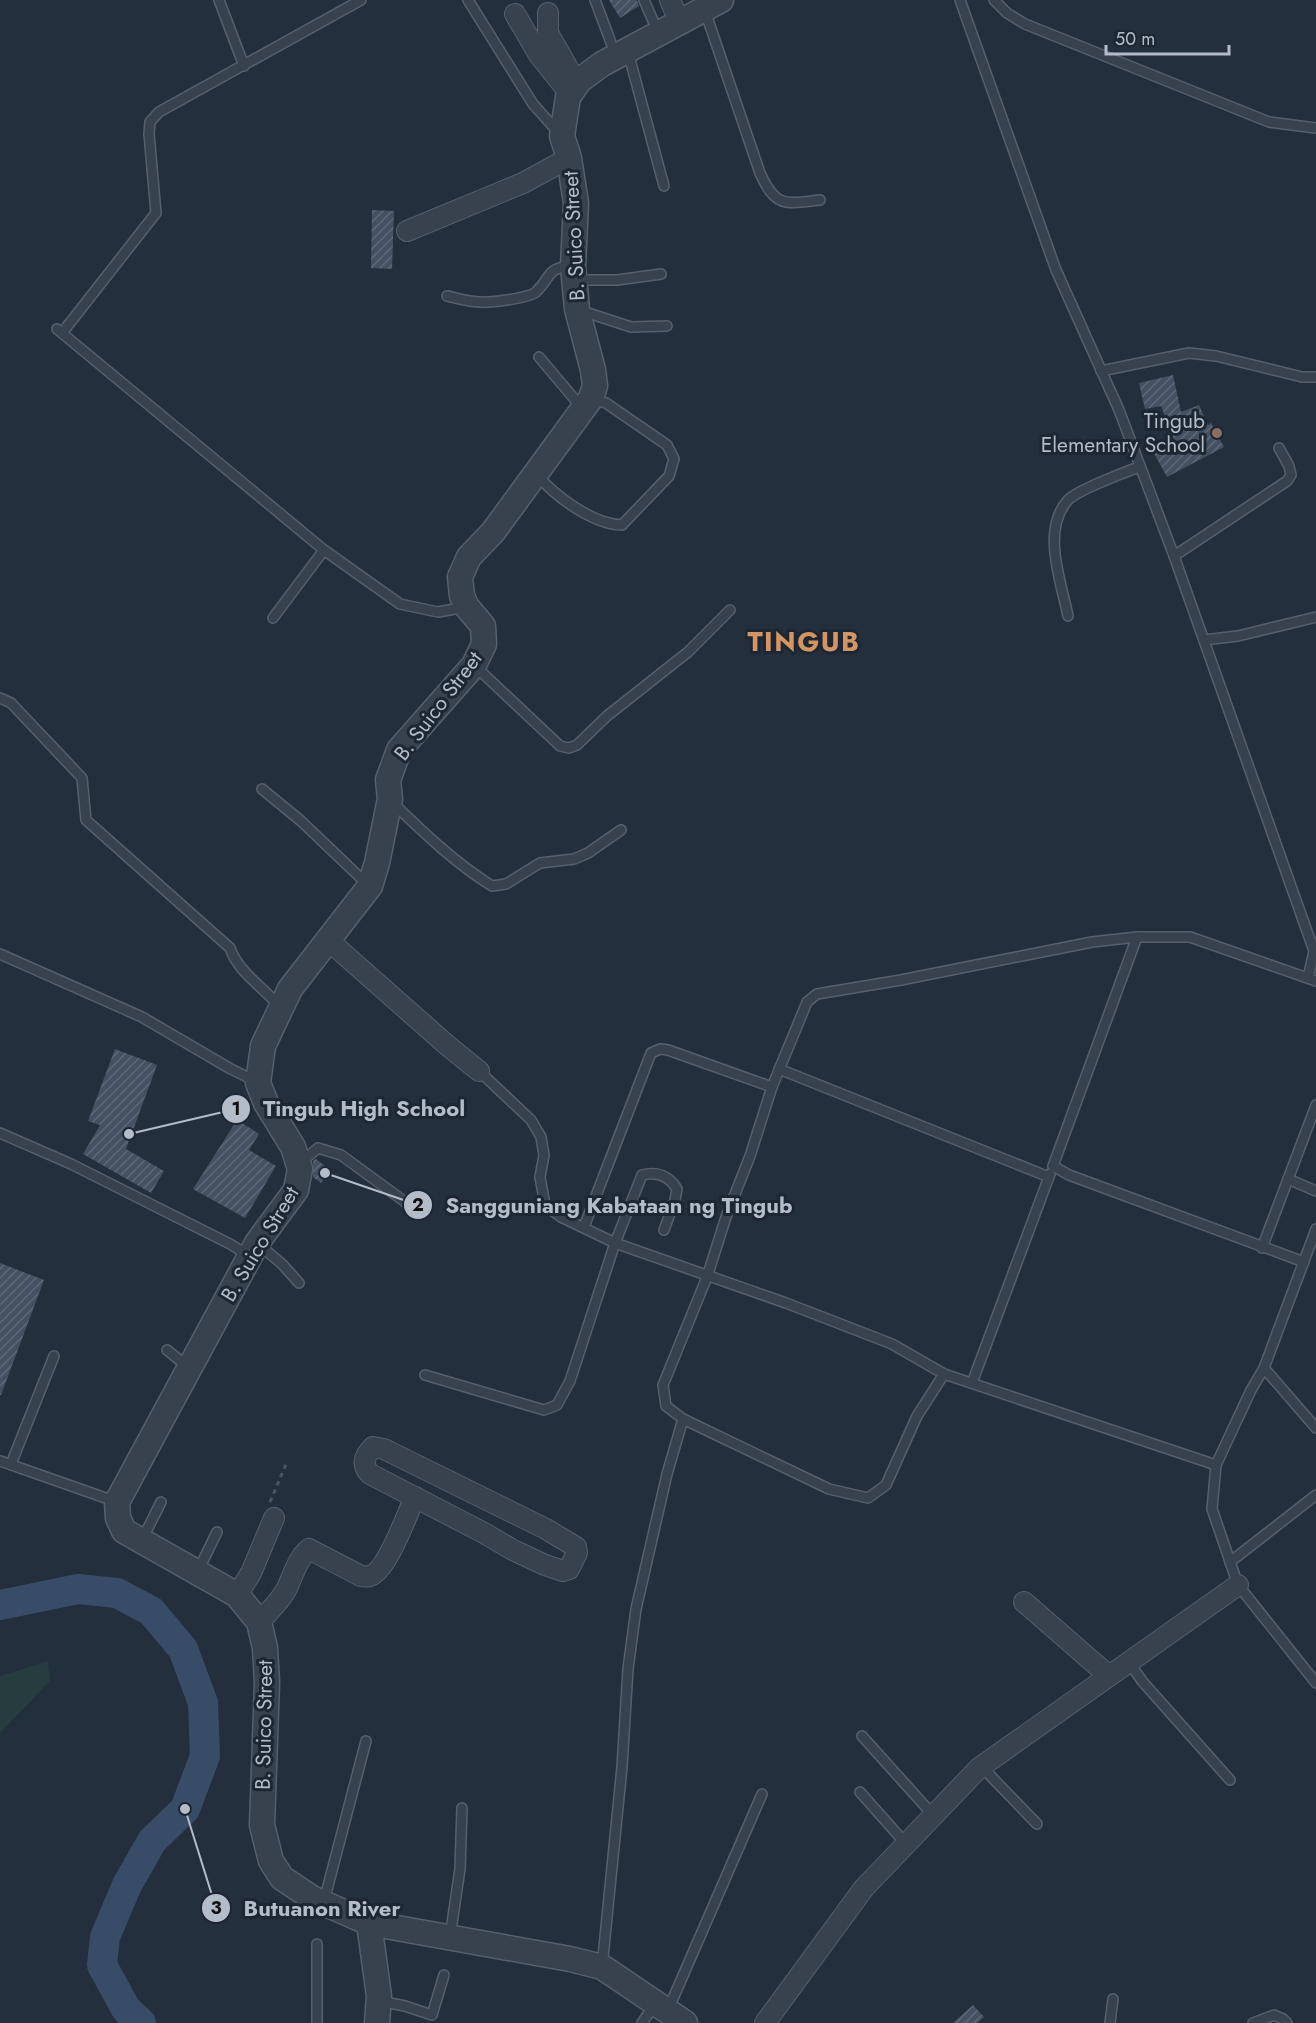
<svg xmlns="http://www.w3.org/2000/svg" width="1316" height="2023" font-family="Jost,sans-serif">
  <defs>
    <pattern id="building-hatch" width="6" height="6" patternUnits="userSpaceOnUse" patternTransform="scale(1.5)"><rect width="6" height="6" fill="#455162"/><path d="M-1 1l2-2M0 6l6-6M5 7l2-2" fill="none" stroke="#5d6877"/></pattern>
  </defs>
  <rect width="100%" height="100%" fill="#242f3e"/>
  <polygon fill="#263c3f" points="48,1661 50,1681 0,1733 0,1676"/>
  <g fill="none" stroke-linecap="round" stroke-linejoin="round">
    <polyline stroke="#394c67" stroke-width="30" points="0,1605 78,1589 117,1593 151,1611 183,1649 203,1703 205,1756 185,1809 152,1841 127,1885 105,1937 102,1965 126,2009 141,2023"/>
  </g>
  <g fill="url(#building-hatch)">
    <polygon points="609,0 637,0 639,6 620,18"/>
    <polygon points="372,210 394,211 392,269 371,268"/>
    <polygon points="1173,375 1181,412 1199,405 1208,425 1211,423 1224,447 1167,477 1154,453 1175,442 1161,406 1145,409 1139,383"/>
    <polygon points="115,1049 157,1065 126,1149 164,1171 151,1193 83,1154 100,1125 88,1121"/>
    <polygon points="237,1120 259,1134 249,1150 276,1166 245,1218 193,1189"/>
    <polygon points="316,1159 330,1170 321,1183 313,1177 313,1161"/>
    <polygon points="0,1263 44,1280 1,1395 0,1395"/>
    <polygon points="973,2005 984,2017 977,2023 953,2023"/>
  </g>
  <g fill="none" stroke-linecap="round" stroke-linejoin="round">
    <g stroke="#565f6c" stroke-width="12">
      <g id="service">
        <polyline points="219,0 244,66"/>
        <polyline points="468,0 533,104 558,132"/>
        <polyline points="595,0 616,56"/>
        <polyline points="644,0 658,32"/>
        <polyline points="960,0 1056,270 1119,410 1174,556 1314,951 1308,978"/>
        <polyline points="994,0 1007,13 1025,24 1269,122 1316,128"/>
        <path d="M705 11 760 173C776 208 785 204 820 200"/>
        <polyline points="628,52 664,186"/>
        <polyline points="575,280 617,280 661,274"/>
        <path d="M447 296C457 298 469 302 480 302 490 303 529 298 536 292 552 277 545 268 572 266"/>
        <polyline points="579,310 631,327 667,326"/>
        <polyline points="57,329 324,550 400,604 438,612 466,607"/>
        <polyline points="62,333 156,213 149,134 150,122 159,112 361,0"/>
        <polyline points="539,357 582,408"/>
        <polyline points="1101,371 1189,353 1216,356 1302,377 1316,377"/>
        <path d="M536 474C555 496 592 524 622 525L669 476 674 459 667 445 606 403 591 399"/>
        <polyline points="1174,556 1287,481 1291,475 1289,466 1279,448"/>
        <path d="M1068 616C1061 581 1041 530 1068 500 1076 491 1125 472 1139 467"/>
        <polyline points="273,618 324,550"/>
        <polyline points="1204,640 1238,636 1316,617"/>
        <polyline points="476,667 560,746 569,748 577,745 607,716 688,652 730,610"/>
        <path d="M0 698 11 703 82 778 86 820 230 948C238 972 263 987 279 1006"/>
        <polyline points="262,789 301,821 367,884"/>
        <path d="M393 803C424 833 455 863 492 886L506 884 540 863 574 859 588 853 621 830"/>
        <polyline points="1137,937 1053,1166 1069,1175 1304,1262"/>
        <polyline points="0,954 142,1017 229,1068 255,1081"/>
        <polyline points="779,1069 1049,1177"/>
        <polyline points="479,1071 531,1120 541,1137 544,1155 540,1177 545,1205 561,1217 615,1243 786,1303 892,1344 944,1374 1216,1465"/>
        <polyline points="0,1133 71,1164 230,1244 248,1255"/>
        <polyline points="300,1163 318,1148 341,1155 412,1207"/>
        <polyline points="1288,1179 1316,1191"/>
        <polyline points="584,1227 651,1053 660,1049 668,1050 772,1087"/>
        <polyline points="1316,1229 1264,1368 1251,1390 1216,1465 1212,1509 1238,1585 1316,1683"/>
        <polyline points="257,1243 282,1264 299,1283"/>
        <polyline points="1262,1248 1316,1105"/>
        <polyline points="167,1350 188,1367"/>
        <polyline points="1264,1368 1316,1428"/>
        <path d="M425 1375 544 1410 557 1405 570 1381 615 1243 642 1175C657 1171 669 1176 677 1189L675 1200 664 1230"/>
        <polyline points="972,1383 1050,1174"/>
        <polyline points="683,1419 666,1406 663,1385 707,1277 726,1217 750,1156 772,1087 807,1002 817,994 901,980 1092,942 1137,937 1190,937 1316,981"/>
        <polyline points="0,1461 117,1502"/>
        <polyline points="11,1464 54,1356"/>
        <polyline points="142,1540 161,1502"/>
        <polyline points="1230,1562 1316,1495"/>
        <polyline points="197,1573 217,1532"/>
        <polyline points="1129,1662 1142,1681 1230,1780"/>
        <polyline points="862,1736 933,1815"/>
        <polyline points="981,1766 1037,1824"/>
        <polyline points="860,1792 906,1844"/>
        <polyline points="324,1901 366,1741"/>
        <polyline points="450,1937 460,1869 462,1808"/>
        <polyline points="317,1944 317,2023"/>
        <polyline points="602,1967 622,1767 628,1669 636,1609 667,1474 683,1419 829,1489 868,1498 886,1485 917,1416 944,1374"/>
        <polyline points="379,2001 405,2006 432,2015 444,1975"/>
        <polyline points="668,2010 762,1794"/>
        <polyline points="642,2023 655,2004"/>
        <polyline points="1110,2023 1113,1999"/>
        <polyline points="1253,2023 1274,2015 1283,2019 1287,2023"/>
      </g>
    </g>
    <g stroke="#565f6c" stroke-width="22">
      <g id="minor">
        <polyline points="670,0 680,23"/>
        <polyline points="548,13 548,33 577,84"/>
        <polyline points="515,14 539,55 570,94"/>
        <polyline points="407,231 523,183 569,158"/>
        <polyline points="328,940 448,1046 479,1071"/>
        <path d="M373 1447 384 1449 546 1529 576 1547 577 1553 569 1569 563 1571 545 1565 513 1550 484 1533 370 1474C361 1465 364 1456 373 1447Z"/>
        <polyline points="237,1595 251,1573 274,1518"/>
        <polyline points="1024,1602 1109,1676"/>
        <path d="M259 1622C269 1612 279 1602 286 1590 293 1576 297 1559 309 1549L361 1576C364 1576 367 1577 370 1576 387 1571 407 1514 415 1497"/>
        <polyline points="765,2023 864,1888 979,1768 1238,1585"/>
      </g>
    </g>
    <g stroke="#565f6c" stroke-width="27">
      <g id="tertiary">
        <polyline points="369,1923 379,1996 377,2023"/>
        <polyline points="685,2023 602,1967 570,1959 369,1923 312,1898 282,1878 271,1861 262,1825 267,1682 265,1648 259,1622 237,1595 124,1531 118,1518 117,1502 257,1243 296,1190 300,1169 293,1147 266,1103 258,1083 263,1046 290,989 370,886 377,863 390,799 388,780 399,750 474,665 484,644 483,626 467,607 462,596 460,577 469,557 493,532 591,398 595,386 593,370 577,309 573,266 576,203 569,158 562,136 568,97 579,81 602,64 721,0"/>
      </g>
    </g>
    <polyline stroke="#44595c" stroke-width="3" stroke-dasharray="4.5 4.5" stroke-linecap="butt" points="270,1502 287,1462"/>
    <use href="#service" stroke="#38414e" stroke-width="9"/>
    <use href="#minor" stroke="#38414e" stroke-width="20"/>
    <use href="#tertiary" stroke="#38414e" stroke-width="24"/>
  </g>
  <circle fill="#8d6e63" stroke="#1d2633" stroke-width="2" cx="1217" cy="433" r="6"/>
  <g text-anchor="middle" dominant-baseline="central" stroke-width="6" stroke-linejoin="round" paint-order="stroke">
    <g font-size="21" fill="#b4bcc9" stroke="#1d2633">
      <text transform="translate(574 236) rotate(-93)">B. Suico Street</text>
      <text transform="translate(438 706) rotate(-53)">B. Suico Street</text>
      <text transform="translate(260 1244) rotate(-59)">B. Suico Street</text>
      <text transform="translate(264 1725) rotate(-89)">B. Suico Street</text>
    </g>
    <g font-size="21" fill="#b4bcc9" stroke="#1d2633" text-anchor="end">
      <text x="1205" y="421">Tingub<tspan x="1205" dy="24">Elementary School</tspan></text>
    </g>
    <g font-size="27" font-weight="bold" letter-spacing="1.5" fill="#d59563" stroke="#1d2633">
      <text x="804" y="641">TINGUB</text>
    </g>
  </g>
  <path fill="none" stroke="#b4bcc9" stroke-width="2" d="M129 1134L236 1109M325 1173L418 1205M185 1809L216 1908"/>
  <g fill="#b4bcc9" stroke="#1d2633" stroke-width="2">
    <circle cx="129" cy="1134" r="6"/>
    <circle cx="325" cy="1173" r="6"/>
    <circle cx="185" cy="1809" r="6"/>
    <circle cx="236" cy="1109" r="15"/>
    <circle cx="418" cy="1205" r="15"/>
    <circle cx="216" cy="1908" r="15"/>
  </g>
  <g font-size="18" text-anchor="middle" font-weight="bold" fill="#111">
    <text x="236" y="1115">1</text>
    <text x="418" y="1211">2</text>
    <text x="216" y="1914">3</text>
  </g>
  <g font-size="22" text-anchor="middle" font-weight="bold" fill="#b4bcc9" stroke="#1d2633" stroke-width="6" stroke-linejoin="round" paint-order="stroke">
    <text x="364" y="1116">Tingub High School</text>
    <text x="619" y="1213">Sangguniang Kabataan ng Tingub</text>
    <text x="322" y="1916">Butuanon River</text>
  </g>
  <path d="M1106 45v9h123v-9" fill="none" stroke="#b4bcc9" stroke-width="3"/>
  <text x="1115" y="45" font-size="18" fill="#b4bcc9" stroke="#1d2633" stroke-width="4.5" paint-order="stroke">50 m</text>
</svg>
